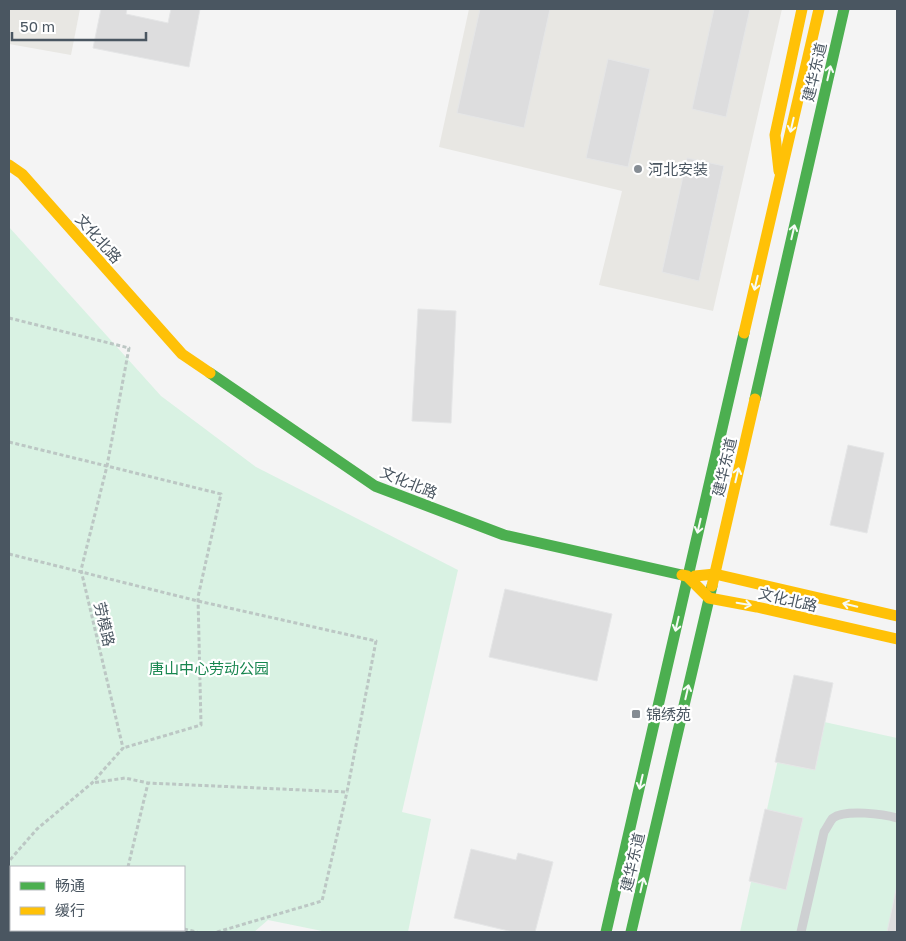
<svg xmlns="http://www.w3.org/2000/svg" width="906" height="941" font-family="'Golos Text','Noto Sans SC',sans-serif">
  <rect width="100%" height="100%" fill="#f4f4f4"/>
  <g fill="#e8e7e3">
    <polygon points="9,9 80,9 71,55 9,44"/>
    <polygon points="469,9 782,9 713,311 599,285 622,191 439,147"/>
  </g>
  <g fill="#d9f2e3">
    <polygon points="9,227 161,396 256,467 458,570 402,812 431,819 408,932 327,932 268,920 254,932 108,932 97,930 184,930 184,867 11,867 11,910 9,910"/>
    <polygon points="788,714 897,738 897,932 740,932"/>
  </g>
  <g fill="#ddddde" stroke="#e5e6e7">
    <polygon points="101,9 127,9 126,14 168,23 171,9 200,9 189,67 93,48"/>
    <polygon points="480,9 550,9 524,128 457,113"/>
    <polygon points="714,9 750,9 726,117 692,109"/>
    <polygon points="608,59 650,69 628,167 586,158"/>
    <polygon points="687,158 724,166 699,281 662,272"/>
    <polygon points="418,309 456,311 451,423 412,421"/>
    <polygon points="848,445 884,453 867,533 830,525"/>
    <polygon points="505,589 612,614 597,681 489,657"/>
    <polygon points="794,675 833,683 815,770 775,762"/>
    <polygon points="765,809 803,818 786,890 749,881"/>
    <polygon points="471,849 516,860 518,853 553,862 535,932 513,932 454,918"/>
    <polygon points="897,885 897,932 887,932"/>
  </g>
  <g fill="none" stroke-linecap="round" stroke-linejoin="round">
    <g stroke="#bcc7c4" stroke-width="3" stroke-dasharray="4 2.5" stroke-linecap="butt">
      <polyline points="9,318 129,348 107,466 81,570 123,748 92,783 37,829 9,861"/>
      <polyline points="9,442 221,494 198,597 201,725 123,748"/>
      <polyline points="9,554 198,601 376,641 347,792 148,783 125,778 92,783"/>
      <polyline points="128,867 148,783"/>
      <polyline points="184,929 197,932"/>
      <polyline points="217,932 322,901 347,792"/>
    </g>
    <path stroke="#ced0d2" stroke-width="9" d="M801 932 824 832C827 828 830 821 833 818 845 809 884 814 897 818"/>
    <g stroke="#4caf50" stroke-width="11">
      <polyline points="210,373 375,486 504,535 682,575"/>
      <polyline points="755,399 844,9"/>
      <polyline points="606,932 744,333"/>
      <polyline points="631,932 712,586"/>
    </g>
    <g stroke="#ffc107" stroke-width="11">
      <polyline points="9,165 22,174 182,354 210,373"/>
      <polyline points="779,171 775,135 802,9"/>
      <polyline points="744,333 819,9"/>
      <polyline points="682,575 687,576 709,598 757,607 897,639"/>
      <polyline points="695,576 715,574 897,616"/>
      <polyline points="712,586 755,399"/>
    </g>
  </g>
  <defs><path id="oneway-shaft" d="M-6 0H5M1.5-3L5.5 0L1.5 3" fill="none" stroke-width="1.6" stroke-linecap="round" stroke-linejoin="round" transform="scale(1.25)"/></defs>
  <g stroke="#f6fbf6">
    <use href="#oneway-shaft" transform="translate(829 73) rotate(-77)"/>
    <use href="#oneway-shaft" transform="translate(792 125) rotate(103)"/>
    <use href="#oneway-shaft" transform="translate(793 232) rotate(-77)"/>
    <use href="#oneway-shaft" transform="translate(756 283) rotate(103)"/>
    <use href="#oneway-shaft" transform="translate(737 475) rotate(-77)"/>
    <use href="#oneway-shaft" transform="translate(699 526) rotate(103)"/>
    <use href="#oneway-shaft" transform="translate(744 604) rotate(10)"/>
    <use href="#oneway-shaft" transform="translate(850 605) rotate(-167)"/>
    <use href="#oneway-shaft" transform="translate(677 624) rotate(103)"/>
    <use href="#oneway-shaft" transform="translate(687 692) rotate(-77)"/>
    <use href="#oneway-shaft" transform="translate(641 782) rotate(103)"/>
    <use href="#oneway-shaft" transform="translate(642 885) rotate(-77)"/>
  </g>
  <g fill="#868d94" stroke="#fff" stroke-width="2">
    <circle cx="638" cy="169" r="5"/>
    <rect x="631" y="709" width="10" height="10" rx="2.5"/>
  </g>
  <g text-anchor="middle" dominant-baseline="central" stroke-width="4.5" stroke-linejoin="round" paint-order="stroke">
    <g font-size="15" fill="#4a5661" stroke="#fff">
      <text transform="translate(814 72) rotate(-77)">建华东道</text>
      <text transform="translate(99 238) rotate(48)">文化北路</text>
      <text transform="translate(724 467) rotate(-77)">建华东道</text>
      <text transform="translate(409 482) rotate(22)">文化北路</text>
      <text transform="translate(788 599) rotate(13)">文化北路</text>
      <text transform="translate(105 624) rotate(77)">劳模路</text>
      <text transform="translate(632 862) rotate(-77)">建华东道</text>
    </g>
    <g font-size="15" fill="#4a5661" stroke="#fff" text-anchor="start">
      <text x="648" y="169">河北安装</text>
      <text x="646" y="714">锦绣苑</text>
    </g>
    <g font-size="15" fill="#17864f" stroke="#fff">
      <text x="209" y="668">唐山中心劳动公园</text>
    </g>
  </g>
  <rect width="906" height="941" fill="none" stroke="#4a5661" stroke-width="20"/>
  <rect x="10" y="866" width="175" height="65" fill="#ffffff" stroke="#b7bbc0"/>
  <rect x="20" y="882" width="25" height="8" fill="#4caf50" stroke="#b7bbc0"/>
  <text x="55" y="891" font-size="15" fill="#4a5661">畅通</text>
  <rect x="20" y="907" width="25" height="8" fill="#ffc107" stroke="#b7bbc0"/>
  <text x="55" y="916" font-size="15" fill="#4a5661">缓行</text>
  <path d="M12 32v8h134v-8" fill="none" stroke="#4a5661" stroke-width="2.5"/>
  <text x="20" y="32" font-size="15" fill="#4a5661" stroke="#ffffff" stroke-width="4" paint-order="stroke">50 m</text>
</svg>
